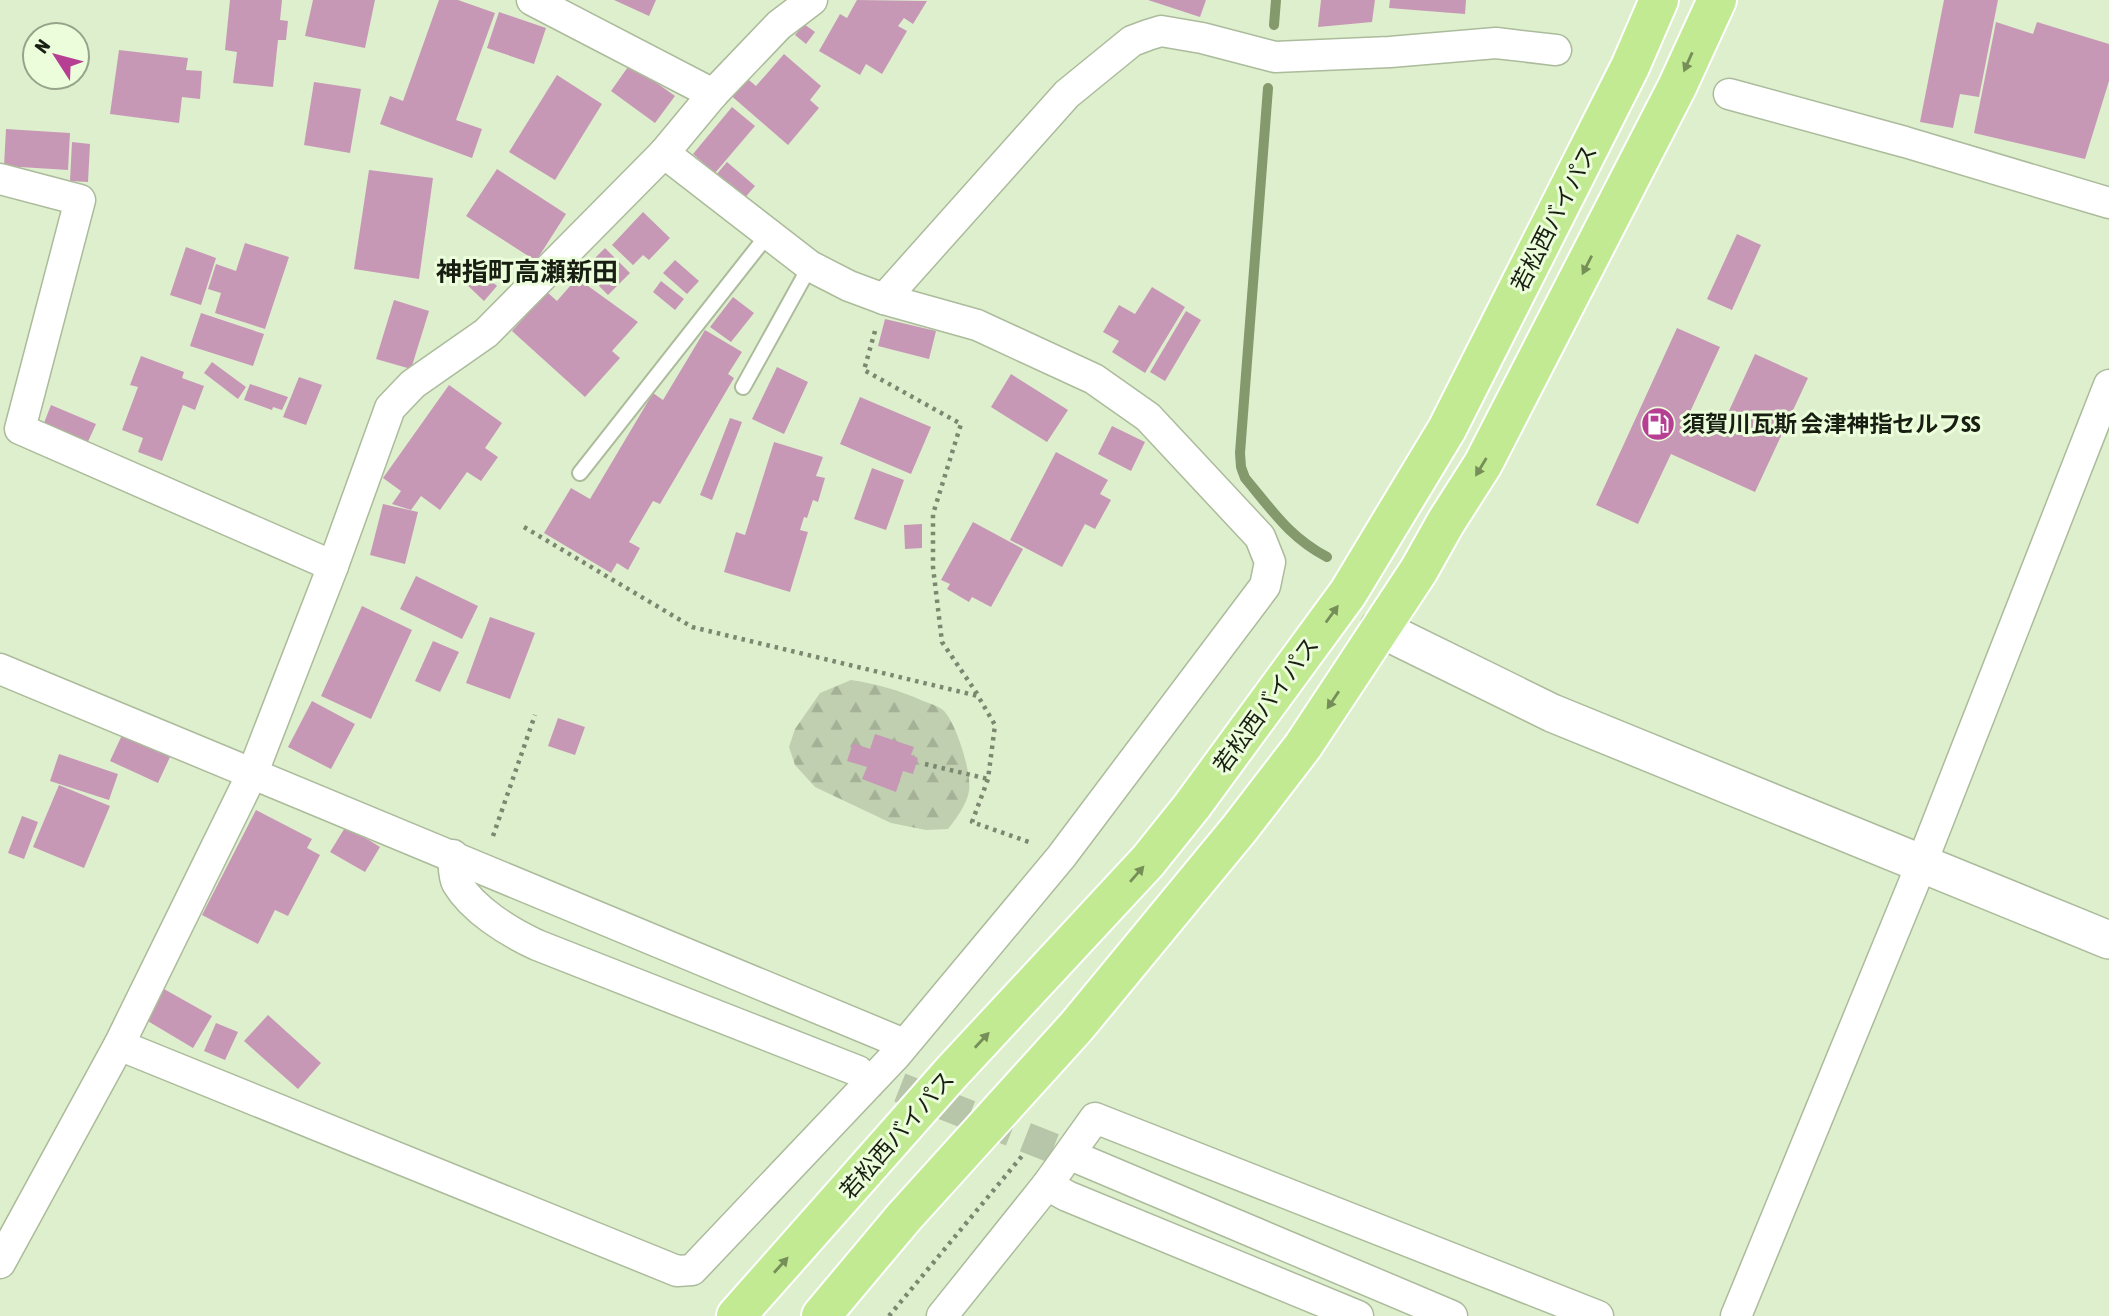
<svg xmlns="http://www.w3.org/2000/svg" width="2109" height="1316" font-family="'Asap Condensed','Noto Sans JP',sans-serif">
  <defs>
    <pattern id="forest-firs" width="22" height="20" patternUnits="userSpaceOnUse" patternTransform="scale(1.75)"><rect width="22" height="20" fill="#bfcfaf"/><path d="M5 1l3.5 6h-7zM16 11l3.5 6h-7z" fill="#a4b196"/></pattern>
  </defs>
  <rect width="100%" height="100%" fill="#deefce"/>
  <path fill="url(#forest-firs)" d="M851 680C877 684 899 690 923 701 929 703 938 706 943 710 956 722 972 773 969 791 967 804 956 819 948 829L926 830 891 823 815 787 795 765 789 747 795 729 820 693Z"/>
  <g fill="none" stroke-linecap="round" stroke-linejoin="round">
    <g stroke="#849a6d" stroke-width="10">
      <polyline points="1274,25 1276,0"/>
      <path d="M1268 88 1240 453 1241 467 1245 478C1272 510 1289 537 1327 557"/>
    </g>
  </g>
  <g fill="#c798b6">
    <polygon points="230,0 282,0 280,20 288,21 286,40 278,40 273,87 233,83 237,52 225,50"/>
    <polygon points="313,0 375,0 365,48 305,36"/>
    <polygon points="439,0 458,0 495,13 456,120 482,129 472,158 380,124 390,96 403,101"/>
    <polygon points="614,0 656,0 649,16"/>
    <polygon points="857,0 927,1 913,24 904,18 898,26 907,31 882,74 866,64 860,75 819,51 840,14 847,18"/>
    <polygon points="1148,0 1206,0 1200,17"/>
    <polygon points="1321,0 1375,0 1372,22 1318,27"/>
    <polygon points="1390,0 1466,0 1465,14 1389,8"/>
    <polygon points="1944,0 1998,0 1979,97 1960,94 1953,128 1920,122"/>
    <polygon points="499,12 546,28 534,64 487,48"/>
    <polygon points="1996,22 2033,34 2037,22 2109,44 2109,81 2085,159 1974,133"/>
    <polygon points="804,24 815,32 806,44 795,35"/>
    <polygon points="119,50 188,58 186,70 202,71 200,99 182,97 179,123 110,114"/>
    <polygon points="784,54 821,86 810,100 819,108 788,145 728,93 743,75 756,86"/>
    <polygon points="630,64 675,96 655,123 611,91"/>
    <polygon points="557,75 602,104 555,180 509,152"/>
    <polygon points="314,82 361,89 350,153 304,145"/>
    <polygon points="732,107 755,126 715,173 693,154"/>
    <polygon points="6,129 70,133 68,170 4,166"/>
    <polygon points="72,142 90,144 88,182 70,181"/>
    <polygon points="727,162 755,186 743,200 715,176"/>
    <polygon points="497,169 566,214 536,261 466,216"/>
    <polygon points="369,170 433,178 419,279 354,269"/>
    <polygon points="643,212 670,238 649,260 643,255 633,265 612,245"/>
    <polygon points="1737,234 1761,245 1732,310 1707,299"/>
    <polygon points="245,243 289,257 265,329 215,313 221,293 208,289 216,264 236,271"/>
    <polygon points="186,247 216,258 201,305 170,295"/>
    <polygon points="605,248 630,273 608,295 583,270"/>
    <polygon points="675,260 699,281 687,294 663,273"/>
    <polygon points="478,269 497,286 484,301 465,283"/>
    <polygon points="577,278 638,322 612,351 620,358 585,397 512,331 547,292 557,301"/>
    <polygon points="661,281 684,299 675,310 653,292"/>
    <polygon points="1152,287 1185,307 1145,373 1112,352 1119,341 1103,332 1119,305 1135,314"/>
    <polygon points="733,297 754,313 731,342 710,327"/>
    <polygon points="394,300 429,311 411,369 376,359"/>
    <polygon points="1186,311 1201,320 1165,381 1150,372"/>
    <polygon points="201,313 264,334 253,366 190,346"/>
    <polygon points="885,319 936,331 929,359 878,346"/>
    <polygon points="1677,328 1720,347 1690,412 1731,430 1737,418 1728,413 1755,354 1808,378 1755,492 1671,454 1638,524 1596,505"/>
    <polygon points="705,330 742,352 728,374 734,378 660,504 653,501 629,542 640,548 628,570 617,563 611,573 544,533 571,488 590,499 653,393 663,400"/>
    <polygon points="141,356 184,372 182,378 204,386 195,410 183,405 162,461 138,452 143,438 122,430 138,387 130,385"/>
    <polygon points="212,362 246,387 238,399 204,373"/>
    <polygon points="777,367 808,382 784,434 752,419"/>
    <polygon points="1011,374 1068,410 1047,442 991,407"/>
    <polygon points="299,377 322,385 306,425 283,417"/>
    <polygon points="250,384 288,397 282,410 273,407 272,410 244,400"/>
    <polygon points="449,385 502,423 485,448 498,457 481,481 467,472 440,510 421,496 411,510 392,504 401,491 383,478"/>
    <polygon points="860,397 931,427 911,474 840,444"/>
    <polygon points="51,405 96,424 86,446 42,428"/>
    <polygon points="730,418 742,422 712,500 700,495"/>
    <polygon points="1112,426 1145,442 1131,471 1098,454"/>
    <polygon points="774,442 823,457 816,476 825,478 818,502 813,500 807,518 804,517 800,530 808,532 790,592 724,572 736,532 745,535"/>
    <polygon points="1056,452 1108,480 1100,494 1111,500 1095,529 1085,524 1062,567 1010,540"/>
    <polygon points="872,468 904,480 886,530 854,519"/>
    <polygon points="383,504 418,512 405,564 370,555"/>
    <polygon points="973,522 1023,549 991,607 972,597 969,602 947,589 950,584 941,580"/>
    <polygon points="922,524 922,548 905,549 904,525"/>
    <polygon points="416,576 478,606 462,639 400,609"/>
    <polygon points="362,606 412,630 371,719 321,696"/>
    <polygon points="490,617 535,633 510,699 466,683"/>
    <polygon points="433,641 459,652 440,692 415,681"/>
    <polygon points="312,701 355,724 331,769 288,747"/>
    <polygon points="558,718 585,727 575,755 548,746"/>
    <polygon points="875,734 914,747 911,755 918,758 913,774 903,771 896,792 862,779 867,767 847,761 853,743 870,749"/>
    <polygon points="122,735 170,757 158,783 110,761"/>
    <polygon points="59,754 118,774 109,800 50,781"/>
    <polygon points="59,785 110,806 84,868 33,847"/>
    <polygon points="256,810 312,839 307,848 320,855 288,916 275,910 258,944 202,915"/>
    <polygon points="22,816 38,822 24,859 8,853"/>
    <polygon points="346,826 380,847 365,872 330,852"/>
    <polygon points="164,989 212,1016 193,1048 146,1020"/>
    <polygon points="268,1015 321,1063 298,1089 244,1041"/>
    <polygon points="216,1023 238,1032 225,1060 204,1051"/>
  </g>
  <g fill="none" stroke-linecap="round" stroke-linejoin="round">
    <polyline stroke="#b7c5a8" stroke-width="30" stroke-dasharray="30 15" stroke-linecap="butt" points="858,1071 1073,1156"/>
    <g stroke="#abbb9b" stroke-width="18">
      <g id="service">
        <polyline points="743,387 810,266"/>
        <polyline points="580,473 769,233"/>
      </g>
    </g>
    <g stroke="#abbb9b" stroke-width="33">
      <g id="minor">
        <polyline points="532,0 713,94"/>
        <polyline points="1729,94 1905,142 2109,203"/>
        <polyline points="0,179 80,200 20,429 333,566"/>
        <polyline points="884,299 1067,94 1132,41 1148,35 1161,31 1202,38 1275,57 1390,52 1496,43 1556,50"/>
        <polyline points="0,669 904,1044"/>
        <path d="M453 855C454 863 453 876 457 883 473 910 509 932 537 945L858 1071"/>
        <polyline points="119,1045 677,1271 692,1270 896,1055 1061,857 1265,586 1270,562 1260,537 1148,417 1094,379 977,325 884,299 849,286 810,266 664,153"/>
        <polyline points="1073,1156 1452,1316"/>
        <polyline points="1047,1185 1095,1118 1598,1316"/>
        <polyline points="0,1263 119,1045 253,772 333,566 390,408 413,384 486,333 664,153 713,94 779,25 812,0"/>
        <polyline points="942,1316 1047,1185 1067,1196 1358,1316"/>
        <polyline points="1736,1316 1913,885 2109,385"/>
      </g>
    </g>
    <g stroke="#abbb9b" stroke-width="40">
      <polyline id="tertiary" points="1379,628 1552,713 2109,940"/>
    </g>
    <g stroke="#fff" stroke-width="42">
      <g id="trunk">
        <polyline points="736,1316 951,1073 1148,861 1192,806 1348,593 1447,429 1630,67 1659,0"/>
        <polyline points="821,1316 904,1217 1076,1027 1240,828 1303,746 1348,678 1419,570 1446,522 1483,464 1677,87 1717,0"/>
      </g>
    </g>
    <g stroke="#7c8770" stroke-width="4.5" stroke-dasharray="3.5 5" stroke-linecap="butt">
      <polyline points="875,331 864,370 961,424 933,514 933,567 942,642 978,695"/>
      <polyline points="524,527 692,627 978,696 995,725 988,779 972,822 1029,842"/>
      <polyline points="925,764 988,779"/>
      <polyline points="493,836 535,715"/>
      <polyline points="889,1316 1022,1156"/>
    </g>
    <use href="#service" stroke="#fff" stroke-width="14"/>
    <use href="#minor" stroke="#fff" stroke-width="30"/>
    <use href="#tertiary" stroke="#fff" stroke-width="37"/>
    <use href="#trunk" stroke="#c2ea92" stroke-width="38"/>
  </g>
  <defs><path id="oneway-solid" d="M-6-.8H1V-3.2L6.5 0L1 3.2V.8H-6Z" transform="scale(1.75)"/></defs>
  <g fill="#768e58">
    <use href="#oneway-solid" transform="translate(1688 62) rotate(114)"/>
    <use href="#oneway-solid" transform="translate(1587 265) rotate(117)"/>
    <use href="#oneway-solid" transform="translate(1481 467) rotate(121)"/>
    <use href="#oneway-solid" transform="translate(1332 614) rotate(-54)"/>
    <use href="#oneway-solid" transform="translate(1333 700) rotate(124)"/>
    <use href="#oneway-solid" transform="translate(1137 874) rotate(-49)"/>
    <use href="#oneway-solid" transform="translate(982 1040) rotate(-47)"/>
    <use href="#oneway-solid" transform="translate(781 1265) rotate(-48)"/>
  </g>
  <defs>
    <g id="fuel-disc" transform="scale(1.75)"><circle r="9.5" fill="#b63f94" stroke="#ebfddb"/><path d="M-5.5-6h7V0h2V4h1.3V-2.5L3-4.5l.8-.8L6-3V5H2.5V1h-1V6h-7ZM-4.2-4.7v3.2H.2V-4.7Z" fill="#fff"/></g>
  </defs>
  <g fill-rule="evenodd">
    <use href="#fuel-disc" x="1658" y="424"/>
  </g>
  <g text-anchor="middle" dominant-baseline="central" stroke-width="6" stroke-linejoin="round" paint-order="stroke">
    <g font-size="23" fill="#191e12" stroke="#ebfddb">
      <text transform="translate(1554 218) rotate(-63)">若松西バイパス</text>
      <text transform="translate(1266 705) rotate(-54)">若松西バイパス</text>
      <text transform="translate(897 1135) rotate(-49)">若松西バイパス</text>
    </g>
    <g font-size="23" font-weight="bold" fill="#191e12" stroke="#ebfddb" text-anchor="start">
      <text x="1682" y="424">須賀川瓦斯 会津神指セルフSS</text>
    </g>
    <g font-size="26" font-weight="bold" fill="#191e12" stroke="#ebfddb">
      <text x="527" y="272">神指町高瀬新田</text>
    </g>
  </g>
  <g transform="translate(56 56) rotate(306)"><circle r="33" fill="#ebfddb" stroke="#97a48b" stroke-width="2"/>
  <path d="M0-5L12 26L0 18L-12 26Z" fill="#b63f94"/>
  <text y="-10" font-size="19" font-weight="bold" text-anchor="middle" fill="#191e12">N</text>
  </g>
</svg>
